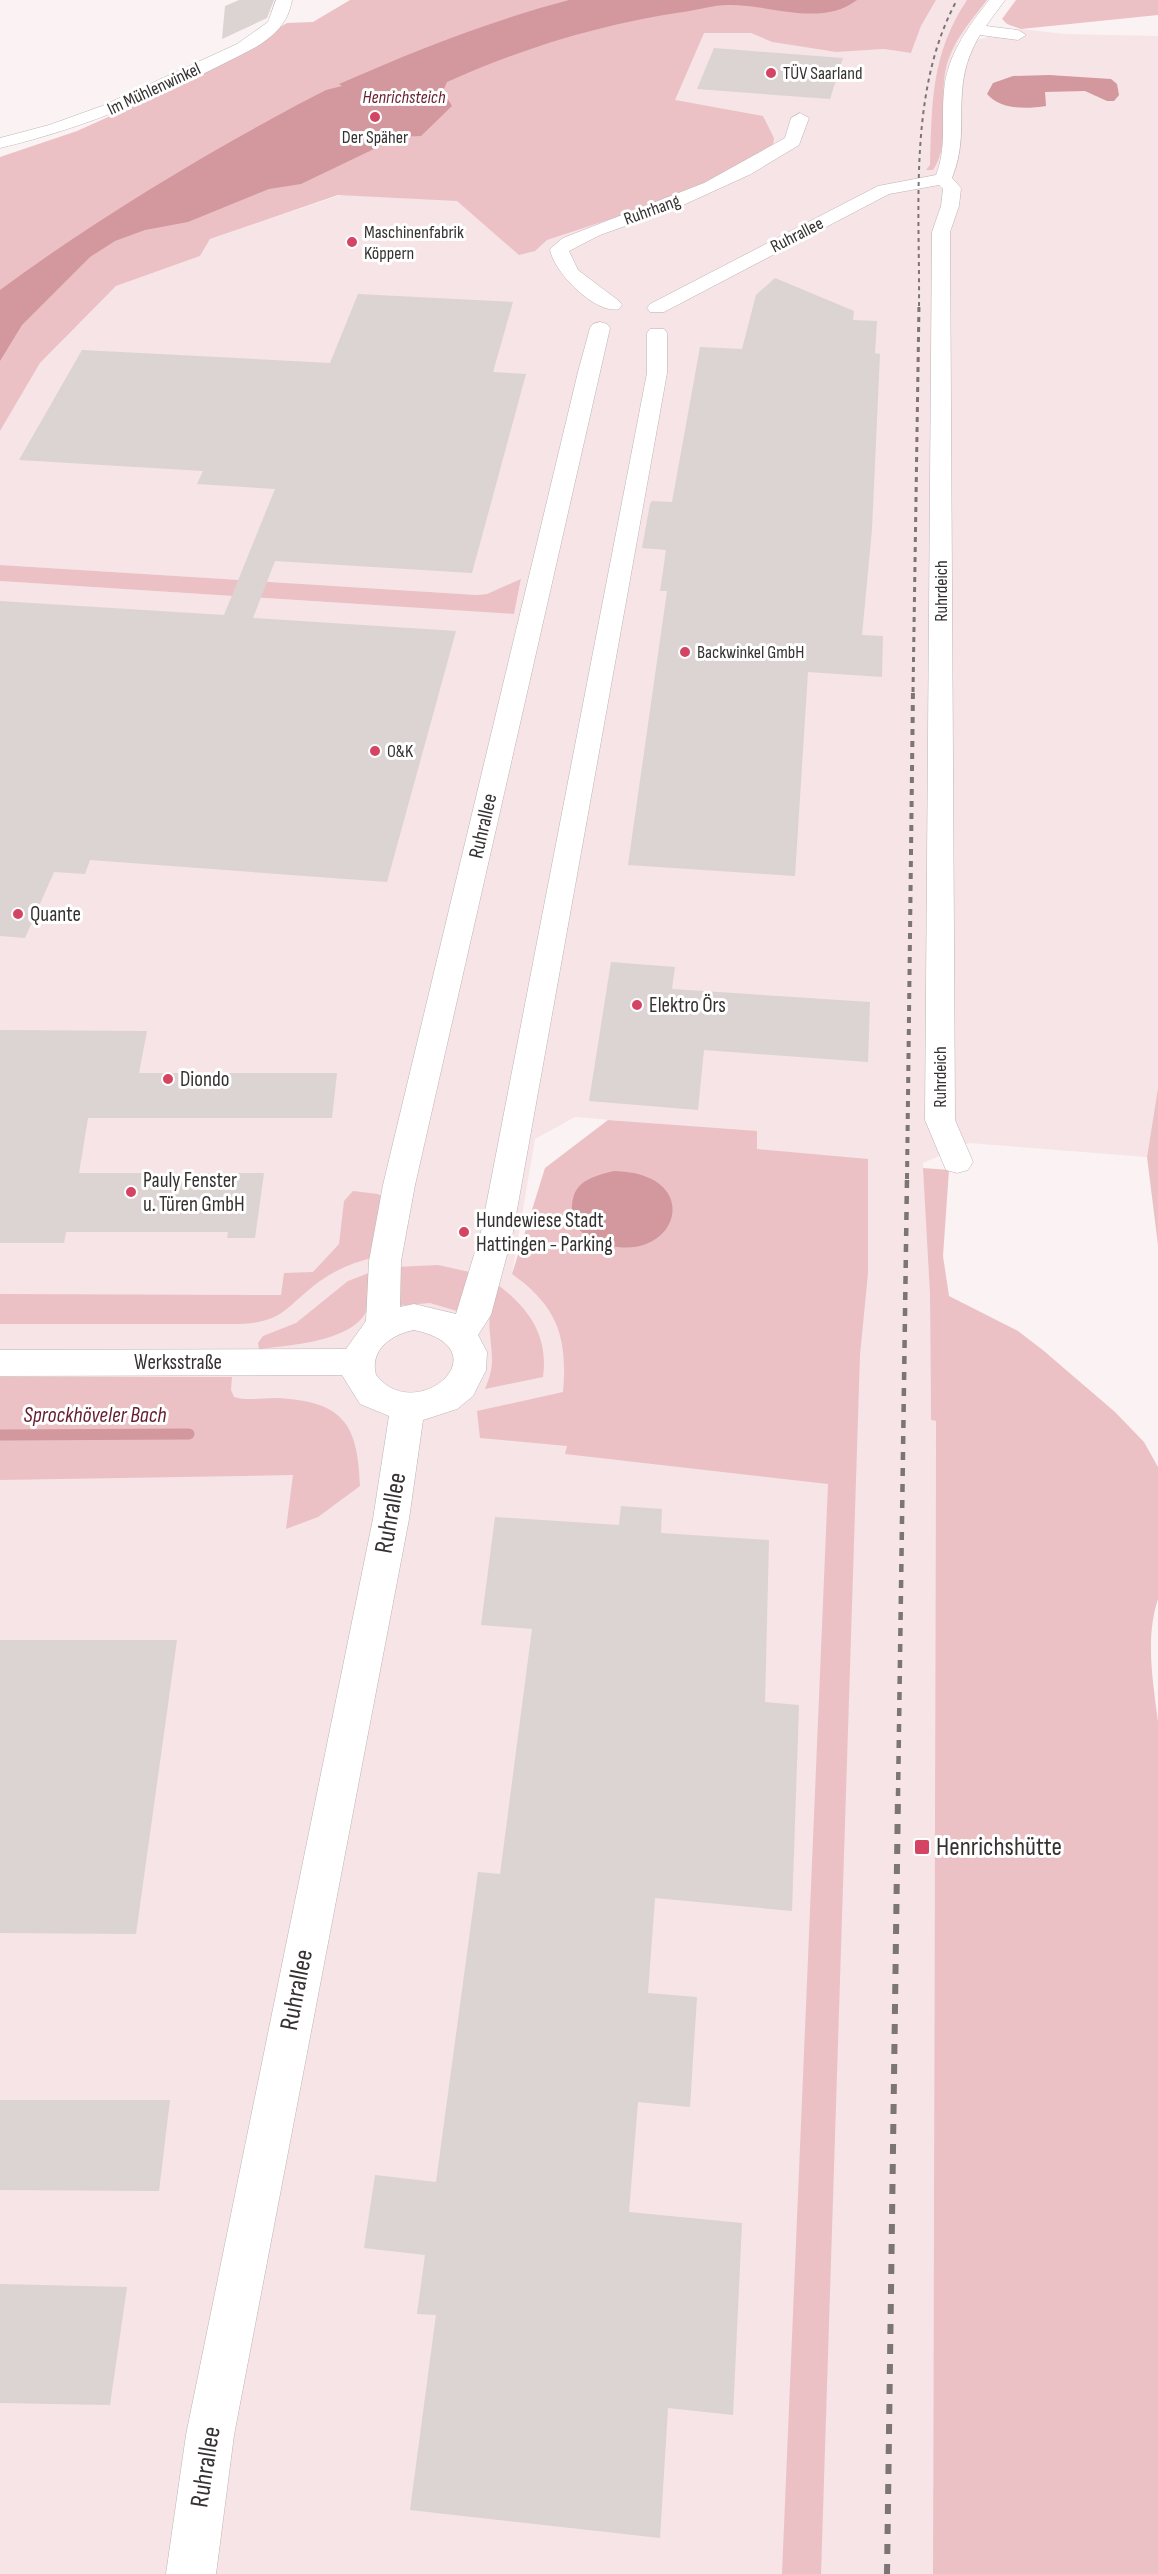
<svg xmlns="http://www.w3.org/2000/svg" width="1158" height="2574" font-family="'Sofia Sans Condensed',sans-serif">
  <rect width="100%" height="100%" fill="#fbf2f3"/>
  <path fill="#f6e4e6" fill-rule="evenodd" d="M936 0H987L956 45 1021 29 1065 34 1158 36V1088L1147 1157 969 1143 923 1163 930 1295 931 1420 936 1421V1432L933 2574H0V581L514 614 521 580 487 594 477 595 0 565V431L40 363 116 286 200 256 210 239 341 195 704 33H751L772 42 836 52 884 49 911 53 921 26ZM575 1117 757 1132 756 1149 564 1372V1345L551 1312 540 1298 512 1273 535 1139Z"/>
  <g fill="#ebc1c5">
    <polygon points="350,0 936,0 921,26 911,53 884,49 836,52 772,42 751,33 704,33 675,100 763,116 774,138 773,145 714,179 638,210 547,240 535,251 519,255 457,201 338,195 210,239 200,256 116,286 40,363 0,431 0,157 77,131 184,83 287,23 313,22"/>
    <path d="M967 0H987C970 22 950 44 945 73 940 103 951 144 933 170H926L930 165C932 102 931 54 967 0Z"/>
    <polygon points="1016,0 1158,0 1158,15 1021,29 1007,24 1002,19"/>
    <polygon points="0,565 477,595 487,594 521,579 514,614 0,581"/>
    <polygon points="1158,1088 1158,1245 1147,1157"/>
    <path d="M608 1120 757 1131V1149L868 1159V1273L860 1355 821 2574H782L828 1484 565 1454 567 1446 480 1438 477 1411 563 1392C568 1337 557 1306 512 1274L545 1168Z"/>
    <path d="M923 1168 949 1170 943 1256 949 1296 1018 1331 1044 1351 1115 1412 1144 1442 1158 1467V1599C1145 1638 1153 1682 1158 1722V2574H933L936 1432V1421L931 1420 930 1295Z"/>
    <path d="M353 1191 378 1194 386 1199 375 1257C355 1262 337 1269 320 1281 288 1304 284 1323 239 1324H0V1294L281 1295 284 1273 313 1272 339 1244 344 1201Z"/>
    <polygon points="438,1265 474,1273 460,1312 430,1303 395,1306 396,1267"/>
    <path d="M374 1271C372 1283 373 1297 368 1308 355 1342 290 1345 259 1349L258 1343 263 1336 296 1323 348 1281Z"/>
    <path d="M494 1282C527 1306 549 1334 543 1377L485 1389C495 1365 492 1359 490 1334 488 1317 491 1299 494 1282Z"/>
    <path d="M0 1377H232L231 1390 234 1397C247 1401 262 1398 275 1398 342 1401 358 1422 360 1486L318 1517 286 1529 293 1475 0 1480Z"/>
  </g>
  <g fill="#d3989e">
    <path d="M569 0H857C820 28 770 4 728 5 713 5 698 10 683 12 602 24 522 48 447 82L443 91 452 106 421 136 399 137 301 184 269 189 188 222 145 230 115 241 90 257 22 325 0 361V290C95 220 193 161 297 105L326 90 342 86 339 84C414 51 490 21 569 0Z"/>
    <path d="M1049 75 1111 79 1117 84 1119 95 1114 101H1107L1085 91 1045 92 1046 106C1026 109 1001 110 987 94L993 83 1013 76Z"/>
    <path d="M614 1171C704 1173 680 1260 612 1246 606 1245 599 1244 594 1242 586 1237 579 1229 573 1224 568 1187 580 1179 614 1171Z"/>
  </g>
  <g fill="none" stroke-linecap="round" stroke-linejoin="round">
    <polyline stroke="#d3989e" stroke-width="11" points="0,1435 189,1434"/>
  </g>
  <g fill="#dcd3d3">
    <polygon points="239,0 274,0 267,18 222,39 225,6"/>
    <polygon points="714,48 843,58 830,99 697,89"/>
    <polygon points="775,278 854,311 853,320 877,321 875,353 880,354 872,529 862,635 883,636 882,677 808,672 795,876 628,865 667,591 660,591 666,550 642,548 650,504 652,501 672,502 700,347 742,349 756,295"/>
    <polygon points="358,294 513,302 493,372 526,374 472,573 275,561 253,618 456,631 387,882 90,860 85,874 54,872 25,938 0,936 0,601 224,615 275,489 197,484 203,471 19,460 82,350 330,363"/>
    <polygon points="611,962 675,967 672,989 870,1002 868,1062 704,1050 698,1110 589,1101"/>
    <polygon points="0,1030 147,1031 139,1073 337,1073 332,1118 88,1118 79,1173 264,1173 255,1238 227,1238 228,1232 66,1232 64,1243 0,1243"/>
    <polygon points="621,1506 662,1509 661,1533 769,1540 765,1702 799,1705 792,1911 655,1898 648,1993 697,1997 690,2107 638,2102 629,2212 742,2223 733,2415 668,2408 660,2538 410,2510 436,2315 417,2314 425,2255 364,2248 375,2175 436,2182 478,1872 500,1874 532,1629 481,1625 495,1517 619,1525"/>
    <polygon points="0,1640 177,1640 136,1934 0,1933"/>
    <polygon points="0,2100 170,2100 159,2191 0,2190"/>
    <polygon points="0,2284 127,2287 110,2405 0,2403"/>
  </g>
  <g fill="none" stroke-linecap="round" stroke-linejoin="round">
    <g stroke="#bdb4b5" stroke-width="1">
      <g id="minor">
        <path d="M276 0H292C288 23 275 35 256 47 175 90 89 127 0 148V138L49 125 102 106 237 44 268 22Z"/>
        <path d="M989 0H1005L986 26 1018 30 1026 35 1018 40 980 35C947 89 973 127 952 178L961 188 959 206 950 232 955 1120 973 1162 968 1170 957 1173 946 1170 925 1120 932 232 941 206 943 189 939 185 889 194 664 312H650L647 308 650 304 878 186 936 175C947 148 941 119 944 91 947 55 968 27 989 0Z"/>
        <path d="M800 113 809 118 799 145 751 174 681 206 600 235 569 251 578 270 619 301 622 305 619 309C596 315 553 272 550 249L563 238 704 183 785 138 791 118Z"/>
        <path d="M600 322 607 324 610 328 415 1185 401 1261 400 1307 414 1304 456 1314 481 1232 647 373V333L650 329H664L667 333V373L513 1232 491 1315 478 1335 487 1352 486 1370 473 1396 457 1409 423 1420 409 1519 234 2435 216 2574H166L186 2435 373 1519 389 1416 360 1404 342 1375 0 1376V1350L346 1349 366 1321 369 1261 383 1185 578 372 590 328 593 324ZM414 1330C505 1349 416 1427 376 1375 369 1350 392 1334 414 1330Z"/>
      </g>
    </g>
    <use href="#minor" fill="#fff" fill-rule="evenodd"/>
    <path stroke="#7b7575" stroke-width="2" stroke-dasharray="4 4" stroke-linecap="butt" d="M919 306C920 207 908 89 957 0"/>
    <polyline stroke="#7b7575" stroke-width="3" stroke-dasharray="5 5" stroke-linecap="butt" points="913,692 919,304"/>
    <polyline stroke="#7b7575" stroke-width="4" stroke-dasharray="6 6" stroke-linecap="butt" points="907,1179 913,690"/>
    <polyline stroke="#7b7575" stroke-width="4.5" stroke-dasharray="8 8" stroke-linecap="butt" points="898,1796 907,1178"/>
    <polyline stroke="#7b7575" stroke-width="6" stroke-dasharray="10 10" stroke-linecap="butt" points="887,2574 898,1794"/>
  </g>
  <g fill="#d44463" stroke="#fff" stroke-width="2">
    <circle cx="771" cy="73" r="6"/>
    <circle cx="375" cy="117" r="6"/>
    <circle cx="352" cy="242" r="6"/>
    <circle cx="685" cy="652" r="6"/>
    <circle cx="375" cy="751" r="6"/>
    <circle cx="18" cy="914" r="6"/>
    <circle cx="637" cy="1005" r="6"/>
    <circle cx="168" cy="1079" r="6"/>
    <circle cx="131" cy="1192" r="6"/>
    <circle cx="464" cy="1232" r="6"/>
    <rect x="914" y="1839" width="16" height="16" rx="3"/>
  </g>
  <g text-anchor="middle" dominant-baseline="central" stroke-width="6" stroke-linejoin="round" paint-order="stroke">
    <g font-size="18" fill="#363232" stroke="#fff" text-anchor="start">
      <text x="783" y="73">TÜV Saarland</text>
      <text x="375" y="137" text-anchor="middle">Der Späher</text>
      <text x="364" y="232">Maschinenfabrik<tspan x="364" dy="21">Köppern</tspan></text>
      <text x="697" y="652">Backwinkel GmbH</text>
      <text x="387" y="751">O&amp;K</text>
    </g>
    <g font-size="18" fill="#363232" stroke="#fff">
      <text transform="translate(154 89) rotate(-25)">Im Mühlenwinkel</text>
      <text transform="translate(652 210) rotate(-20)">Ruhrhang</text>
      <text transform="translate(797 235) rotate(-27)">Ruhrallee</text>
      <text transform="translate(941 591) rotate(-90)">Ruhrdeich</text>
      <text transform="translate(940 1077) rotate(-90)">Ruhrdeich</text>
    </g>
    <g font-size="18" font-style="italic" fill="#661f2e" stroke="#fff">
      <text x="404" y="97">Henrichsteich</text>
    </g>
    <g font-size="21" fill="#363232" stroke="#fff">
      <text transform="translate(483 826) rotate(-77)">Ruhrallee</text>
      <text x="178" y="1362">Werksstraße</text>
    </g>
    <g font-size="21" fill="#363232" stroke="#fff" text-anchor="start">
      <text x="30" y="914">Quante</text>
      <text x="649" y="1005">Elektro Örs</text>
      <text x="180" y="1079">Diondo</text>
      <text x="143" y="1180">Pauly Fenster<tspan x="143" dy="24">u. Türen GmbH</tspan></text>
      <text x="476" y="1220">Hundewiese Stadt<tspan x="476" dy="24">Hattingen - Parking</tspan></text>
    </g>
    <g font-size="22" font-style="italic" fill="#661f2e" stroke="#fff">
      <text x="95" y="1415">Sprockhöveler Bach</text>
    </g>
    <g font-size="26" fill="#363232" stroke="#fff">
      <text transform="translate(391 1513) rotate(-80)">Ruhrallee</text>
      <text transform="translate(297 1990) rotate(-79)">Ruhrallee</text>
      <text transform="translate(206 2467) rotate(-81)">Ruhrallee</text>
    </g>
    <g font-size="26" fill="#363232" stroke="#fff" text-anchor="start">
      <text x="936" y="1847">Henrichshütte</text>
    </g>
  </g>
</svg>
